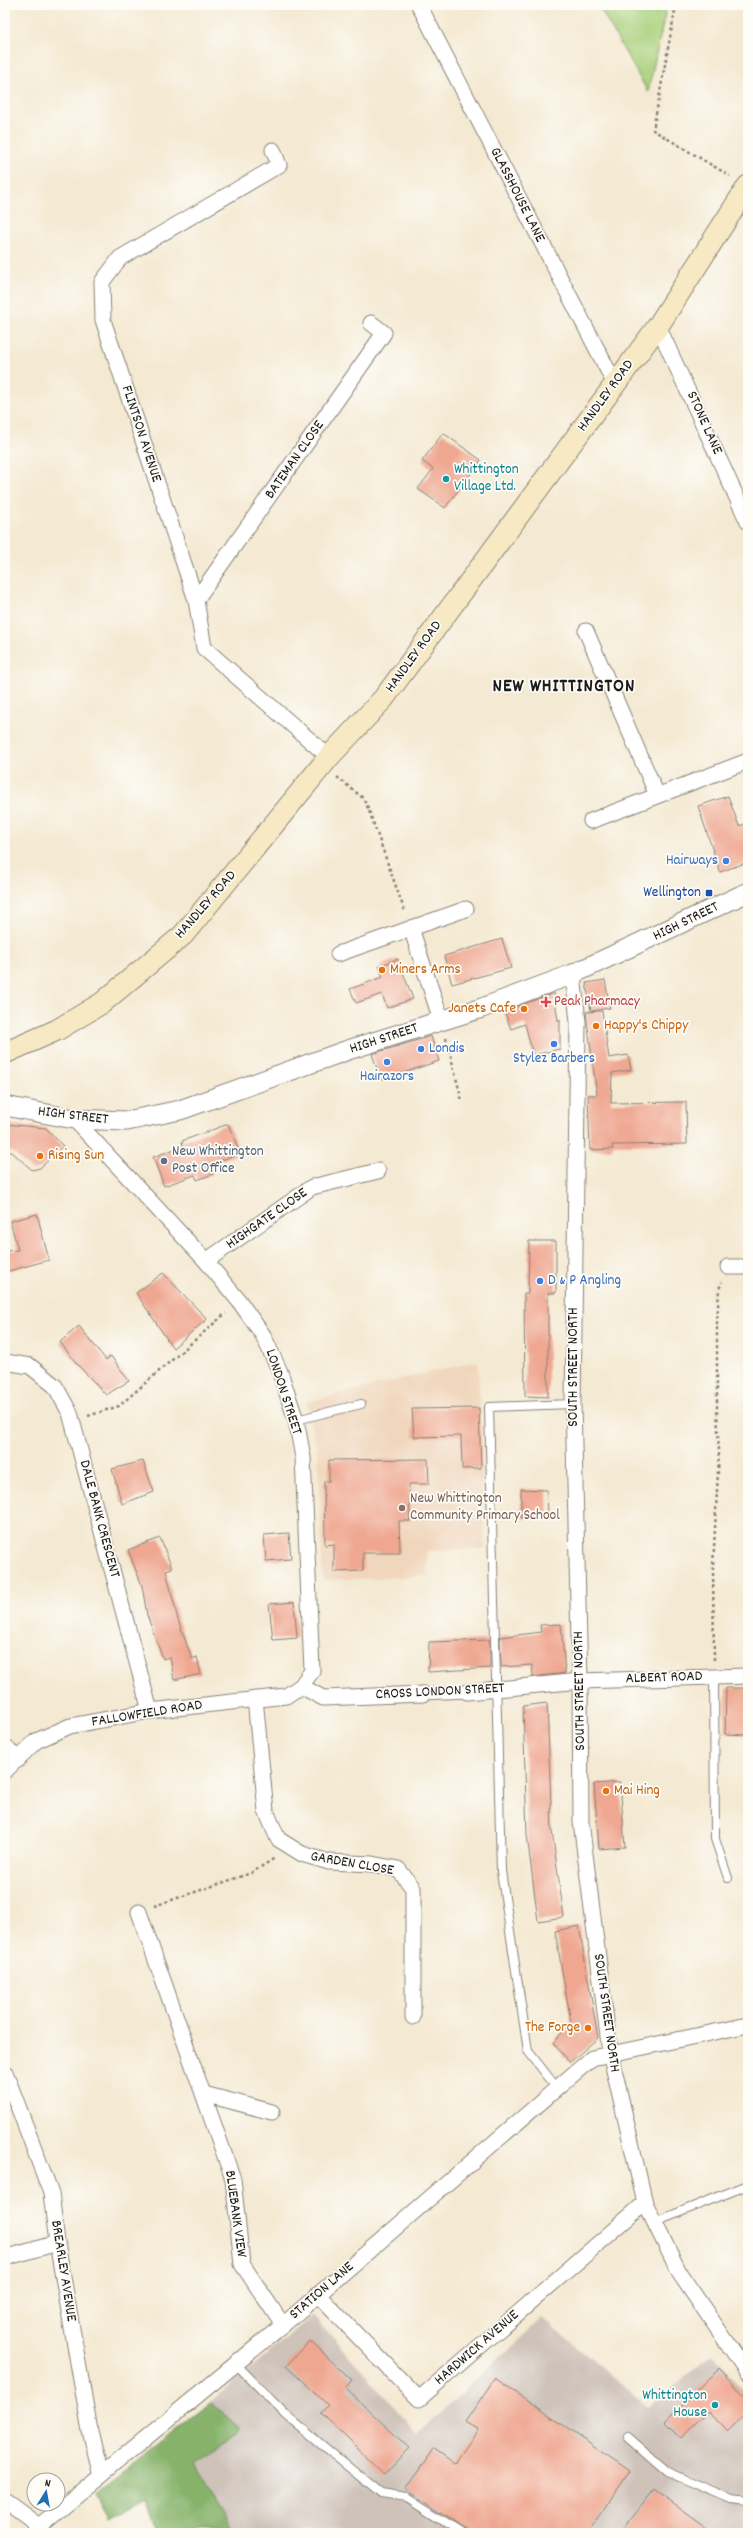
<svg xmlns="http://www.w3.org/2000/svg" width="753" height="2538" font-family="Dekko,sans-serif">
  <rect width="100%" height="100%" fill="#fdfcf7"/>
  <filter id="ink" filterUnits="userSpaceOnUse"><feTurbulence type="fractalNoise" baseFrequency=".025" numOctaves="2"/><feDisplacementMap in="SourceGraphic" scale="8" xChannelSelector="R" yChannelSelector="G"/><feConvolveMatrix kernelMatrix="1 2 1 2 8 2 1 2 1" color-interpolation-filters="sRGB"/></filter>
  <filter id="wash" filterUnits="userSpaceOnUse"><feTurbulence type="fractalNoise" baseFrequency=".012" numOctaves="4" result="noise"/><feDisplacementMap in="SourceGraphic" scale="16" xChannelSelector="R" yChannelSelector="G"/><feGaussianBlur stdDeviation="0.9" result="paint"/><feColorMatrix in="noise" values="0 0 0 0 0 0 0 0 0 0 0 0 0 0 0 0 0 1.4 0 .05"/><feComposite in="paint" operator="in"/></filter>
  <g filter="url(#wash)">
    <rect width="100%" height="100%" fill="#f4e9d2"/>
    <polygon fill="#f0d6bc" points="478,1361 485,1549 427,1551 428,1576 323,1580 318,1456 306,1402"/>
    <polygon fill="#cec2b9" points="313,2315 418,2434 542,2318 649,2407 712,2354 748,2395 748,2533 233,2533 196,2466 241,2428 210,2403"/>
    <polygon fill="#a9d07a" stroke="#62764b" points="598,5 667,5 648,92"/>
    <polygon fill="#86b26a" stroke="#516743" points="210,2403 241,2428 196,2466 233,2533 157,2533 147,2497 108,2518 95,2494"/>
    <g id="blocks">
      <g fill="#efa791">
        <polygon points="443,433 481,460 445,508 418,489 433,469 422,461"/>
        <polygon points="728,796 739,826 748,823 748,862 720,872 698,806"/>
        <polygon points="502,939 511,968 452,984 444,956"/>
        <polygon points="398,959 413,999 387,1008 382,994 356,1003 350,989 383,977 379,966"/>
        <polygon points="605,980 610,1008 591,1011 586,983"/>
        <polygon points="554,993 558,1021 560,1020 560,1049 533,1055 525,1024 511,1029 504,1011"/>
        <polygon points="602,1011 609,1058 628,1055 631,1070 612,1073 611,1103 686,1102 687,1144 612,1145 613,1149 590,1150 588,1095 597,1095 586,1012"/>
        <polygon points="431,1036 439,1061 381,1080 372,1054"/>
        <polygon points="5,1124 46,1128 63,1146 40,1168 32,1170 12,1152 5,1152"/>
        <polygon points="228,1124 240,1153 209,1165 213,1174 197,1180 195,1175 164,1186 153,1157 183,1146 182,1141"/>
        <polygon points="37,1214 49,1260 5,1272 5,1251 18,1250 10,1221"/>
        <polygon points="529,1241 556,1241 556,1293 548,1293 548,1397 525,1396 524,1293 528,1293"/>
        <polygon points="163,1273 207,1319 173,1348 136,1293"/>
        <polygon points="79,1326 106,1360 111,1356 129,1381 106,1395 77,1364 60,1342"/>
        <polygon points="479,1408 481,1468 462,1469 461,1436 414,1437 412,1409"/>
        <polygon points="428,1459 429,1484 409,1484 410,1521 399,1521 400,1553 363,1553 363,1571 334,1572 334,1544 325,1545 324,1481 329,1481 329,1460"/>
        <polygon points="143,1461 154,1492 122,1504 112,1469"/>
        <polygon points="521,1489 547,1490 548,1518 521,1518"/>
        <polygon points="289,1533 291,1559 266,1561 264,1535"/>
        <polygon points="160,1538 172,1568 166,1570 178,1620 192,1659 197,1657 201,1674 174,1680 170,1657 163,1659 147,1615 142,1586 128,1550"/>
        <polygon points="294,1602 297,1638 273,1640 269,1604"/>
        <polygon points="561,1624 565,1673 533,1677 532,1665 501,1667 500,1637 541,1632 540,1625"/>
        <polygon points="490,1640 490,1668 428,1672 429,1642"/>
        <polygon points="726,1688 748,1688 748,1735 725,1734"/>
        <polygon points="547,1703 552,1831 564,1917 538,1921 527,1835 523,1706"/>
        <polygon points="620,1782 625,1847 599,1849 594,1784"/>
        <polygon points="579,1926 598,2038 570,2062 553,2043 571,2022 555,1931"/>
        <polygon points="310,2341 352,2380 345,2388 409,2448 384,2474 321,2413 328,2405 286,2366"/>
        <polygon points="719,2369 748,2399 748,2412 727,2432 708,2412 681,2438 665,2422"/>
        <polygon points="495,2378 630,2471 587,2533 471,2533 406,2489 433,2449 454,2464 478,2430 465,2422"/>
        <polygon points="654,2489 715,2533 619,2533"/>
      </g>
    </g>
  </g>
  <g filter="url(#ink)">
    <use href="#blocks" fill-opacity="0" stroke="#888277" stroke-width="1"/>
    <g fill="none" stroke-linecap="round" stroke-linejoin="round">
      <g stroke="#888277" stroke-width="10">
        <g id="service">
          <polyline points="296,1420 361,1404"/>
          <polyline points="714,1677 715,1839 728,1878"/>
          <polyline points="557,2088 528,2051 501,1871 489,1407 573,1404"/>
          <polyline points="655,2222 748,2185"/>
          <polyline points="235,2363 287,2416 381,2494 407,2498 461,2533"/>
          <polyline points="628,2437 668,2472 731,2499 748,2501"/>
        </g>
      </g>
      <g stroke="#888277" stroke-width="13">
        <polyline id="pedestrian" points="423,1694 467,1692"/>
      </g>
      <g stroke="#888277" stroke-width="17">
        <g id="minor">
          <polyline points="419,5 615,384"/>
          <polyline points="273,150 279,165 120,258 102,282 103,320 196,600 204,648 329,757"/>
          <polyline points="658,326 748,522"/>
          <polyline points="196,600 384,333 371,323"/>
          <polyline points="586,631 657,795"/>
          <polyline points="591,821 748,761"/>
          <polyline points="411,928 441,1020"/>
          <polyline points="338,954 466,909"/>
          <polyline points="573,974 578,1022 573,1404 580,1681 581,1822 610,2052 645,2203 680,2274 748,2373"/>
          <polyline points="206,1261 312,1187 378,1171"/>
          <polyline points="728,1267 748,1267"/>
          <polyline points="5,1362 30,1366 55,1386 70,1413 150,1711"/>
          <polyline points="301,1686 323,1698 423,1694"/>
          <polyline points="467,1692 580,1681 748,1676"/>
          <polyline points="255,1699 266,1811 278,1839 302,1854 329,1862 372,1864 398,1869 413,1888 413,2017"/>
          <polyline points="5,1746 18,1760"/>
          <polyline points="5,1771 36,1741 70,1726 150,1711 286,1696 301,1686 312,1671 303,1457 296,1420 280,1372 263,1335 239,1301 206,1261 74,1119"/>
          <polyline points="139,1912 233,2179 242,2264 283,2325"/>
          <polyline points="5,2072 51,2193 57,2243 90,2431 101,2475"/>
          <polyline points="204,2094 272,2112"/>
          <polyline points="5,2258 57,2243"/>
          <polyline points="318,2295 419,2399 645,2203"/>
          <polyline points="5,2501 39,2526"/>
          <polyline points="34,2533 39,2526 283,2325 592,2058 748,2025"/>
        </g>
      </g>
      <g stroke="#888277" stroke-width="21">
        <polyline id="tertiary" points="5,1106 74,1119 127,1121 180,1110 348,1050 482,1008 573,974 748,892"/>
      </g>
      <g stroke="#888277" stroke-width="23">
        <polyline id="secondary" points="5,1053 57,1030 102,1003 183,935 329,757 384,698 658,326 748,186"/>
      </g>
      <g stroke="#888277" stroke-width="2.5" stroke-dasharray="3 3" stroke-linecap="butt">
        <polyline points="676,5 653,130 730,176"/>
        <polyline points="337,777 363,798 368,808 405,912"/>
        <polyline points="446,1038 462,1101"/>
        <polyline points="88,1416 119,1406 226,1313"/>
        <polyline points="714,1660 713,1567 719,1452 717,1410 717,1324 719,1289 722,1282"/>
        <polyline points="154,1906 251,1873 275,1858"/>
      </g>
      <use href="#service" stroke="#fff" stroke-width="8"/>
      <use href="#pedestrian" stroke="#fff" stroke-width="11"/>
      <use href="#minor" stroke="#fff" stroke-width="15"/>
      <use href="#tertiary" stroke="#fff" stroke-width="19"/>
      <use href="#secondary" stroke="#f7e9c3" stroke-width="21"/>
    </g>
  </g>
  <g fill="#0f9aa8" stroke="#fdfcf7" stroke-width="1.5">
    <circle cx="446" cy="479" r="4"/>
    <circle cx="715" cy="2405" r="4"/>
  </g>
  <g fill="#3f7fe0" stroke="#fdfcf7" stroke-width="1.5">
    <circle cx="726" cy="861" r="4"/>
    <circle cx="554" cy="1044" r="4"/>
    <circle cx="421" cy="1049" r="4"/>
    <circle cx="387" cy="1062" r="4"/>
    <circle cx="540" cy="1281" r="4"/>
  </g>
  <rect fill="#1a4fb4" stroke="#fdfcf7" stroke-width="1.5" x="705" y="889" width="8" height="8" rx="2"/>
  <g fill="#e8710a" stroke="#fdfcf7" stroke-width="1.5">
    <circle cx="382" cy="970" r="4"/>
    <circle cx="524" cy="1009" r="4"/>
    <circle cx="596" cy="1026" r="4"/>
    <circle cx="40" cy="1156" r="4"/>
    <circle cx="606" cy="1791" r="4"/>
    <circle cx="588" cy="2028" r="4"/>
  </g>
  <path fill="#e0444e" stroke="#fdfcf7" stroke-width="1.5" d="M544 996h4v4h4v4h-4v4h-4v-4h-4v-4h4z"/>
  <circle fill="#5c6f8a" stroke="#fdfcf7" stroke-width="1.5" cx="164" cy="1161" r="4"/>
  <circle fill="#8d6e63" stroke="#fdfcf7" stroke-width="1.5" cx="402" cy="1508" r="4"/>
  <g text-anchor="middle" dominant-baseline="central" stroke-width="3.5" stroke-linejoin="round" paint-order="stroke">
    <g font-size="15" fill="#1c1c1c" stroke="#fdfcf7">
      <text transform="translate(517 195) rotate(63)">GLASSHOUSE LANE</text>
      <text transform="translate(606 396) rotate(-54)">HANDLEY ROAD</text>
      <text transform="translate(704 423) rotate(66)">STONE LANE</text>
      <text transform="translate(141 434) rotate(72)">FLINTSON AVENUE</text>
      <text transform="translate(295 460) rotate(-55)">BATEMAN CLOSE</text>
      <text transform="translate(414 657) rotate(-54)">HANDLEY ROAD</text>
      <text transform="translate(206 905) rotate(-49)">HANDLEY ROAD</text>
      <text transform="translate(686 922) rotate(-26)">HIGH STREET</text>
      <text transform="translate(384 1039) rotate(-18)">HIGH STREET</text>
      <text transform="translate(73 1116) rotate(7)">HIGH STREET</text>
      <text transform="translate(267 1219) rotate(-35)">HIGHGATE CLOSE</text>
      <text transform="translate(574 1367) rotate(-90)">SOUTH STREET NORTH</text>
      <text transform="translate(283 1392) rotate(72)">LONDON STREET</text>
      <text transform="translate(99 1519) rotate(75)">DALE BANK CRESCENT</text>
      <text transform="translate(664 1678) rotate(-2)">ALBERT ROAD</text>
      <text transform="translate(580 1691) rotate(-91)">SOUTH STREET NORTH</text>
      <text transform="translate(440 1692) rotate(-3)">CROSS LONDON STREET</text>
      <text transform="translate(147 1714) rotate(-9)">FALLOWFIELD ROAD</text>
      <text transform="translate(352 1864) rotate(10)">GARDEN CLOSE</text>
      <text transform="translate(606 2013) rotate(82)">SOUTH STREET NORTH</text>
      <text transform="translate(235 2214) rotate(82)">BLUEBANK VIEW</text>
      <text transform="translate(63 2271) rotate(81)">BREARLEY AVENUE</text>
      <text transform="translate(322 2291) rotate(-41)">STATION LANE</text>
      <text transform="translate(477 2348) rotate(-41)">HARDWICK AVENUE</text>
    </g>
    <g font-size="15" fill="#0d838f" stroke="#fdfcf7" text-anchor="start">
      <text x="454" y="470">Whittington<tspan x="454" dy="17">Village Ltd.</tspan></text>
      <text x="707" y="2396" text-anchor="end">Whittington<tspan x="707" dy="17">House</tspan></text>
    </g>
    <g font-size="15" fill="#366cbe" stroke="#fdfcf7" text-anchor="start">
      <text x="718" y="861" text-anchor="end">Hairways</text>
      <text x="429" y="1049">Londis</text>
      <text x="554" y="1059" text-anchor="middle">Stylez Barbers</text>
      <text x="387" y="1077" text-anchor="middle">Hairazors</text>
      <text x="548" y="1281">D &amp; P Angling</text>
    </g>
    <g font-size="15" fill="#164399" stroke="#fdfcf7" text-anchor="end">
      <text x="701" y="893">Wellington</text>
    </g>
    <g font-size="15" fill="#c56008" stroke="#fdfcf7" text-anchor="start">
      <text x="390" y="970">Miners Arms</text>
      <text x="516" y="1009" text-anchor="end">Janets Cafe</text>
      <text x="604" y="1026">Happy's Chippy</text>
      <text x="48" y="1156">Rising Sun</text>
      <text x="614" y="1791">Mai Hing</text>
      <text x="580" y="2028" text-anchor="end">The Forge</text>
    </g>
    <g font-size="15" fill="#be3a42" stroke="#fdfcf7" text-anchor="start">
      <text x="554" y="1002">Peak Pharmacy</text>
    </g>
    <g font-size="15" fill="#4e5e75" stroke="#fdfcf7" text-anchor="start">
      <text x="172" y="1152">New Whittington<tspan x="172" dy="17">Post Office</tspan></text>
    </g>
    <g font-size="15" fill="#785e54" stroke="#fdfcf7" text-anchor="start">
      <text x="410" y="1499">New Whittington<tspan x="410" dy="17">Community Primary School</tspan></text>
    </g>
    <g font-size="19" font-weight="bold" letter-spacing="1" fill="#1c1c1c" stroke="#fdfcf7">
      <text x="564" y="687">NEW WHITTINGTON</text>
    </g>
  </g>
  <rect width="753" height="2538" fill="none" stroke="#fdfcf7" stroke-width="20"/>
  <g transform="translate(46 2492) rotate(11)"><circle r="19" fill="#fdfcf7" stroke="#a3a29f"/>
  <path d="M0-3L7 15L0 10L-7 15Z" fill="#1f6fb2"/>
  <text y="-6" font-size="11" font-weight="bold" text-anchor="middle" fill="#1c1c1c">N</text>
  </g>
</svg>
